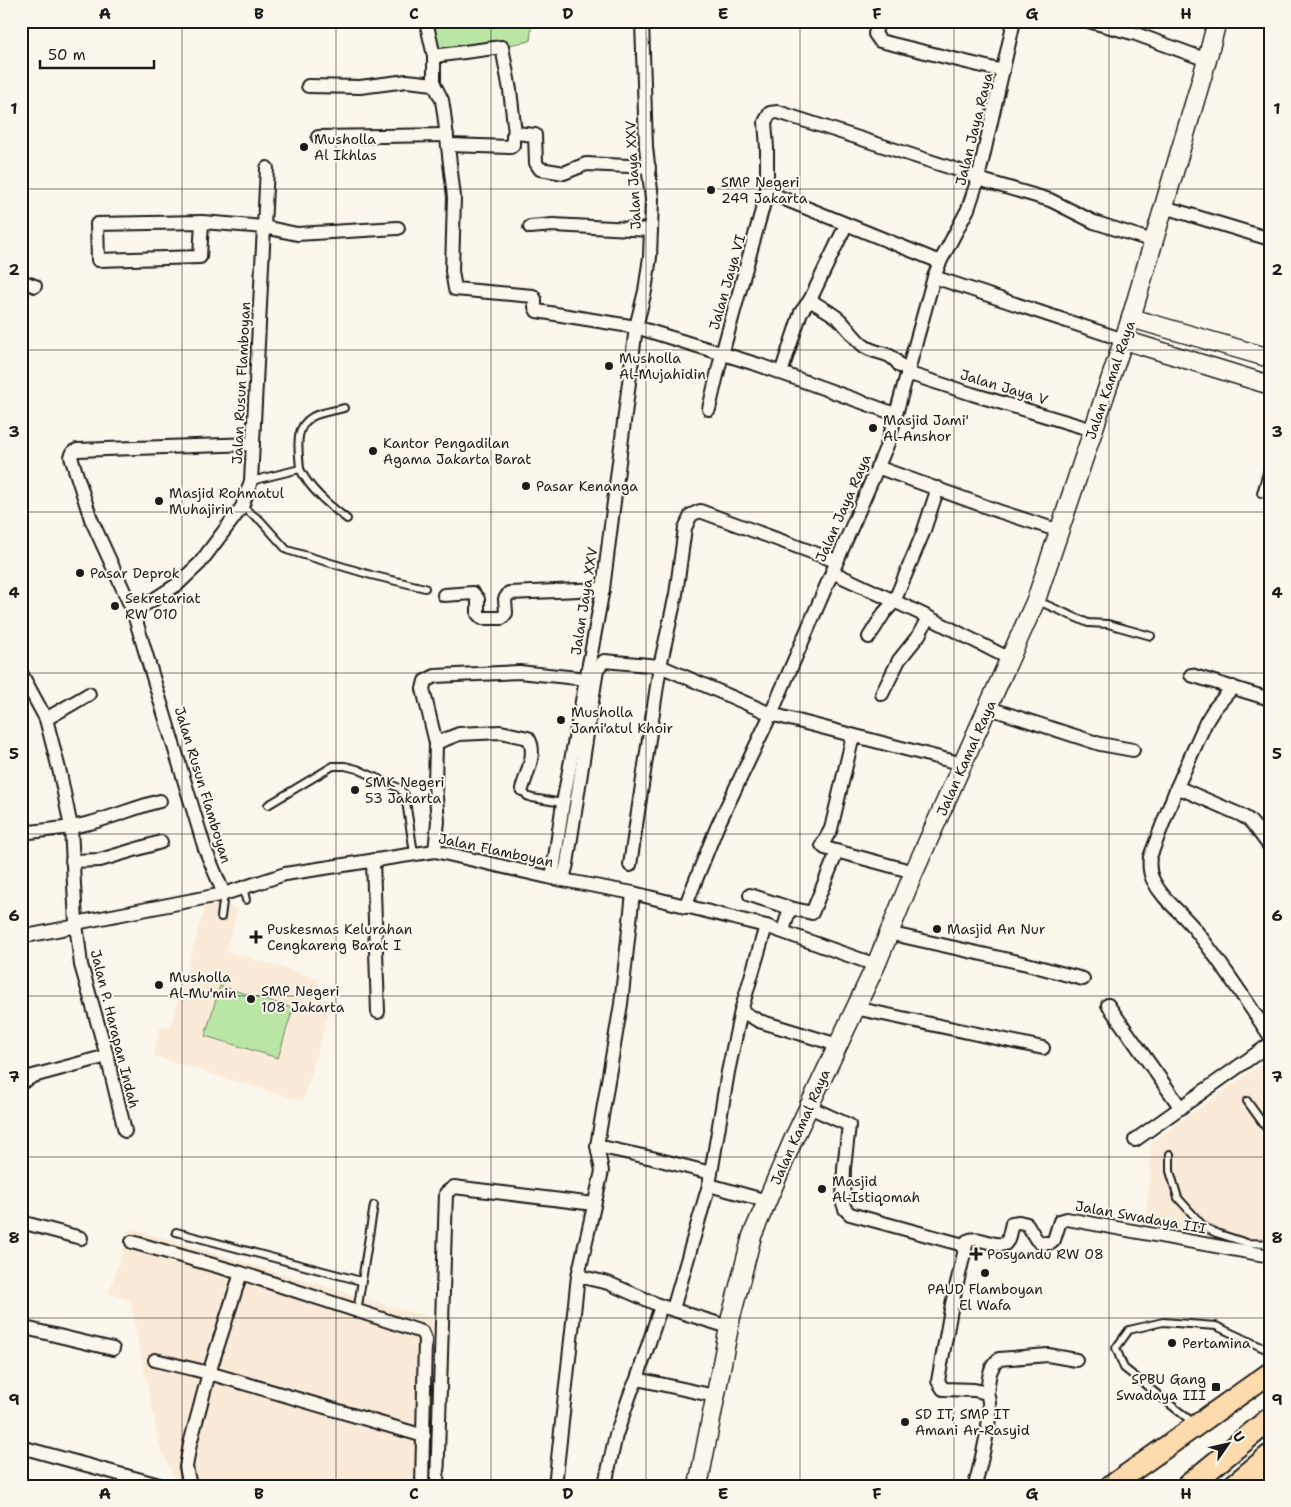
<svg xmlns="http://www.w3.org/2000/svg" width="1291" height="1507" font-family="'Shantell Sans',sans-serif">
  <rect width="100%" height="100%" fill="#fbf7ec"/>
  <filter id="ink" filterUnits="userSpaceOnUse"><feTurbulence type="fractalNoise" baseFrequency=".02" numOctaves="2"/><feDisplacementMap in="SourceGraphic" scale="10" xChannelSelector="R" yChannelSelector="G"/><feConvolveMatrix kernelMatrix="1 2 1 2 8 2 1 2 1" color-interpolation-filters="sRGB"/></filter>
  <g filter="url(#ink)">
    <g fill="#faead7">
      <polygon points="207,900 238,909 226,951 320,979 315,996 332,1001 303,1101 153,1056 161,1026 170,1028"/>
      <polygon points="1270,1058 1270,1254 1146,1225 1152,1142"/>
      <polygon points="130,1228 433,1319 430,1486 178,1486 160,1447 130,1300 109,1293"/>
    </g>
    <g fill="#b9e6a4" stroke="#6a8160">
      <polygon points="427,21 532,21 530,41 434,59"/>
      <polygon points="220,986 293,1008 278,1058 205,1036"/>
    </g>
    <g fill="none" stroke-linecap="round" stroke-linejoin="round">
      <g stroke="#1c1c1c" stroke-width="10">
        <g id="lane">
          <polyline points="1270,463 1261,493 1270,495"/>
          <path d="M300 469C310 490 329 505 347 519"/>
          <path d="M251 481 300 469C299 451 293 428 312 417 321 412 334 411 344 408"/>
          <polyline points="242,507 260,520 287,550 371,575 425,588"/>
          <polyline points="1038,601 1088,623 1108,624 1151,636"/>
          <polyline points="522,789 527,796 532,798 563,803"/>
          <polyline points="268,805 333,766 345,766 357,769 399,788 405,795 414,853"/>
          <polyline points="243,887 246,900"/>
          <polyline points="221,917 224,894"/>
          <polyline points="1247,1101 1270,1133"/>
          <polyline points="1170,1154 1170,1171 1178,1198 1204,1227 1216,1233 1247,1243 1270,1244"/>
          <polyline points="176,1232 361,1281"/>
          <polyline points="357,1312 374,1205"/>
          <polyline points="1195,1424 1124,1368 1116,1348 1129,1330 1163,1322 1216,1326 1270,1351"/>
        </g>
      </g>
      <g stroke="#1c1c1c" stroke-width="16">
        <g id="street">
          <polyline points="426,21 434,56 434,84"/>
          <polyline points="878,21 875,34 880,41 1003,71"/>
          <polyline points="1088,21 1136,34 1207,60"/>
          <polyline points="434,56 502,47 510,90 515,133"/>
          <polyline points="308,86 360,87 407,81 434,84 442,100 444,113 454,197 452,271 455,289 533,296 535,299 535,307 537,311 636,327 759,365 895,414"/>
          <polyline points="318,137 447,135"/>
          <polyline points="449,145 510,147 513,145 513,136 515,133 535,135 536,163 540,169 564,173 586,164 649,167"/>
          <polyline points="1164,207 1270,239"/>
          <polyline points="202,222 200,257 98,260 97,224 202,222 264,227 297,234 398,228"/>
          <polyline points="530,227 553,225 651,230"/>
          <polyline points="940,262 767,192 767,148 765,122 770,113 778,112 967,173 978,179 1050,200 1094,222 1153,241"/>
          <polyline points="934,277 1124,340"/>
          <polyline points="21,284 27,283 35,286"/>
          <polyline points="810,300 846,225"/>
          <path d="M781 373 801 312 810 300C820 307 831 312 840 320 848 328 855 339 864 346 879 356 888 349 900 366"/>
          <polyline points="907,373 972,394 1093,430"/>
          <polyline points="709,409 722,354 767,192"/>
          <polyline points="877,467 998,511 1060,531"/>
          <polyline points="832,572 928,617 1010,659"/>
          <polyline points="444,595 473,593 478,599 478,614 482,618 502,618 506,613 505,599 509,593 603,589"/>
          <polyline points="133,611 153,600 178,584 200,563 242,507 251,481 267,168"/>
          <polyline points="869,637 884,613 894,602 923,533 938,488"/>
          <polyline points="21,673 46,719 60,773 71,827 76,923 81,965 107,1056 125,1131"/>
          <polyline points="1191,675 1270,699"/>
          <path d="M1233 687 1214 709 1206 722 1177 787 1150 857C1149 865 1149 872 1153 880 1163 901 1183 913 1197 932 1223 965 1246 1001 1270 1036"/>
          <polyline points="882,694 899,660 919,635 928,617"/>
          <polyline points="989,708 1100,744 1133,750"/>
          <polyline points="46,719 89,694"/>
          <polyline points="853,736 831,829 822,845 825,848 914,872"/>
          <path d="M436 743 459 734 501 732 528 738C538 752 526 774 522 789"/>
          <polyline points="1177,787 1241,815 1249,820 1256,828 1270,847"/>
          <path d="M21 833C44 830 67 829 90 823 113 817 136 807 160 801"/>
          <polyline points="435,851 438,821 435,785 436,743 423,689 425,681 435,676 519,672 587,679"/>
          <polyline points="373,860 378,1012"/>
          <polyline points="72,861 100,860 161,842"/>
          <polyline points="630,865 660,666 771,714 963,764"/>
          <polyline points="552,878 563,803 603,589 636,327 645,291 650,257 652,199 646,147 642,21"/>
          <polyline points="563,879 567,864 597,669 604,661 660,666 676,594 685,528 691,515 700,511 836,561"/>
          <polyline points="224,894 205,849 133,611 91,519 71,457 73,452 77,450 253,444"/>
          <polyline points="750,895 790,908"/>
          <polyline points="685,907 717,827 771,714 888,443 934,277 940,262 968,209 978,179 1014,21"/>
          <polyline points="76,923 224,894 285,874 435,851 552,878 633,893 766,926 876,965"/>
          <polyline points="783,931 790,908 812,913 837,852"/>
          <polyline points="888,933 1027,964 1083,979"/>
          <polyline points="21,937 77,926"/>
          <polyline points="1108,1005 1181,1108"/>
          <polyline points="855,1008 1043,1048"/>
          <polyline points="741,1011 759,1021 838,1045"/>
          <polyline points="21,1083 33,1076 107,1056"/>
          <polyline points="809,1107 849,1125 844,1168 843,1203 845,1209 850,1214 960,1244 964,1249"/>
          <polyline points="1135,1140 1270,1044"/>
          <polyline points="597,1146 652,1158 711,1173"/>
          <polyline points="709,1185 767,1201"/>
          <polyline points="21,1222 81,1238"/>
          <polyline points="132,1242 241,1273 422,1332 425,1339 422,1486"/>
          <polyline points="578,1276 608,1283 661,1306 729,1327"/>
          <polyline points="673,1309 709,1185 728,1072 741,1011 766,926"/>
          <polyline points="21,1327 113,1349"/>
          <polyline points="155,1360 209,1373 424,1436"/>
          <polyline points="637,1379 715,1396"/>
          <path d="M987 1393C989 1380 988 1368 999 1359L1048 1355 1076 1360"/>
          <polyline points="21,1447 163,1486"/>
          <polyline points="190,1486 186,1467 190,1444 209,1373 241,1273"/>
          <polyline points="437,1486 446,1193 454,1187 594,1204"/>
          <polyline points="555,1486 578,1276 602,1171 597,1146 621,1004 633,893"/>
          <polyline points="609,1486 606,1480 616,1435 631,1392 637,1379 661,1306"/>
          <path d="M975 1486C980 1464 995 1414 987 1393L974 1390 943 1389 938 1381 952 1304 967 1241C980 1235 992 1247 1005 1244L1008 1240 1012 1223 1019 1222 1027 1224 1036 1239 1041 1243H1051L1054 1240 1060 1221 1067 1219 1270 1256"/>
        </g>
      </g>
      <g stroke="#1c1c1c" stroke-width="21">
        <g id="secondary">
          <polyline points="1131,318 1270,358"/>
          <polyline points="1124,340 1270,385"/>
          <polyline points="698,1486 731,1317 752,1236 794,1138 876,965 914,872 1036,600 1131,318 1207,60 1217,21"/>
        </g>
      </g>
      <g stroke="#1c1c1c" stroke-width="24">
        <polyline id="primary" points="1111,1486 1270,1373"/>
      </g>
      <g stroke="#1c1c1c" stroke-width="26">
        <g id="highway">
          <polyline points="1188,1486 1270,1419"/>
          <polyline points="1234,1486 1270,1456"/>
          <polyline points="1266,1486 1270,1484"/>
        </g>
      </g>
      <use href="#lane" stroke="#fbf7ec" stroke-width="6"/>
      <use href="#street" stroke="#fbf7ec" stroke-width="12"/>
      <use href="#secondary" stroke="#fbf7ec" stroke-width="18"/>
      <use href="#primary" stroke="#fedbac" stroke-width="20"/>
      <use href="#highway" stroke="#fedbac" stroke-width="22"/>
    </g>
  </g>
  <path fill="none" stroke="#1c1c1c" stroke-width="1" stroke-opacity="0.55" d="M182 21V1486M336 21V1486M491 21V1486M646 21V1486M800 21V1486M954 21V1486M1109 21V1486M21 189H1270M21 350H1270M21 512H1270M21 673H1270M21 834H1270M21 996H1270M21 1157H1270M21 1318H1270"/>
  <g fill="#1c1c1c" stroke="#fbf7ec" stroke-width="2">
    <circle cx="304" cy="147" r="5"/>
    <circle cx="711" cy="190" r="5"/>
    <circle cx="609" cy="366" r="5"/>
    <circle cx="873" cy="428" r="5"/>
    <circle cx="373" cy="451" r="5"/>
    <circle cx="526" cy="486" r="5"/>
    <circle cx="159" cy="501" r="5"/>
    <circle cx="80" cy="573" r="5"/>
    <circle cx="115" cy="606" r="5"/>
    <circle cx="561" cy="720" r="5"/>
    <circle cx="355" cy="790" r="5"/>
    <circle cx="937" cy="929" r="5"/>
    <path d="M253.5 929.5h5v5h5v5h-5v5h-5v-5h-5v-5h5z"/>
    <circle cx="159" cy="985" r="5"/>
    <circle cx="251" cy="999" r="5"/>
    <circle cx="822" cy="1189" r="5"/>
    <path d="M973.5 1246.5h5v5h5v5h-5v5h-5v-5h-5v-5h5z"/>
    <circle cx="985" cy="1273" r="5"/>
    <circle cx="1172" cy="1343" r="5"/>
    <rect x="1211" y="1382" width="10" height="10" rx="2.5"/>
    <circle cx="905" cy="1422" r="5"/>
  </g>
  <g text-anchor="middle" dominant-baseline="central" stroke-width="4" stroke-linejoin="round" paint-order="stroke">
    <g font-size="14" fill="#1c1c1c" stroke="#fbf7ec">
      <text transform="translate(974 129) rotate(-76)">Jalan Jaya Raya</text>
      <text transform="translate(633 175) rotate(-93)">Jalan Jaya XXV</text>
      <text transform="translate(727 282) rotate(-74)">Jalan Jaya VI</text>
      <text transform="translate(1110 380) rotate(-71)">Jalan Kamal Raya</text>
      <text transform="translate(241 383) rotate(-87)">Jalan Rusun Flamboyan</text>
      <text transform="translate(1004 387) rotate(17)">Jalan Jaya V</text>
      <text transform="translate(843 508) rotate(-66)">Jalan Jaya Raya</text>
      <text transform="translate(584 601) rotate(-81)">Jalan Jaya XXV</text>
      <text transform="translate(966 758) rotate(-66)">Jalan Kamal Raya</text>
      <text transform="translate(203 785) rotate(73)">Jalan Rusun Flamboyan</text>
      <text transform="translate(496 850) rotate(12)">Jalan Flamboyan</text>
      <text transform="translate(115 1029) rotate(76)">Jalan P. Harapan Indah</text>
      <text transform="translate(800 1127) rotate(-66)">Jalan Kamal Raya</text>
      <text transform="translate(1141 1217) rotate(10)">Jalan Swadaya III</text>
    </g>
    <g font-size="14" fill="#1c1c1c" stroke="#fbf7ec" text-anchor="start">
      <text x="314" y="139">Musholla<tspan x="314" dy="16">Al Ikhlas</tspan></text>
      <text x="721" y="182">SMP Negeri<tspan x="721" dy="16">249 Jakarta</tspan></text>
      <text x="619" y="358">Musholla<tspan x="619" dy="16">Al-Mujahidin</tspan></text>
      <text x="883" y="420">Masjid Jami'<tspan x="883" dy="16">Al-Anshor</tspan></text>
      <text x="383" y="443">Kantor Pengadilan<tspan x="383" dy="16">Agama Jakarta Barat</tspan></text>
      <text x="536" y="486">Pasar Kenanga</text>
      <text x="169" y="493">Masjid Rohmatul<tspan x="169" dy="16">Muhajirin</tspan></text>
      <text x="90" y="573">Pasar Deprok</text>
      <text x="125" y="598">Sekretariat<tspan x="125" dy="16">RW 010</tspan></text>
      <text x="571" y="712">Musholla<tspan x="571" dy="16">Jami'atul Khoir</tspan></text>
      <text x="365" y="782">SMK Negeri<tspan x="365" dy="16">53 Jakarta</tspan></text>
      <text x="267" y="929">Puskesmas Kelurahan<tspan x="267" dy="16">Cengkareng Barat I</tspan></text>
      <text x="947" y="929">Masjid An Nur</text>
      <text x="169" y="977">Musholla<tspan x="169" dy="16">Al-Mu'min</tspan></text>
      <text x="261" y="991">SMP Negeri<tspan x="261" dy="16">108 Jakarta</tspan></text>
      <text x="832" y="1181">Masjid<tspan x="832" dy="16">Al-Istiqomah</tspan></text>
      <text x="987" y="1254">Posyandu RW 08</text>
      <text x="985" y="1289" text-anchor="middle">PAUD Flamboyan<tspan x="985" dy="16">El Wafa</tspan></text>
      <text x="1182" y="1343">Pertamina</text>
      <text x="1206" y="1379" text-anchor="end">SPBU Gang<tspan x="1206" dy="16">Swadaya III</tspan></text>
      <text x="915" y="1414">SD IT, SMP IT<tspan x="915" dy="16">Amani Ar-Rasyid</tspan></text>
    </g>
  </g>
  <rect width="1291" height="1507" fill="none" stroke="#fbf7ec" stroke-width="55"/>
  <g transform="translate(1228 1444) rotate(56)" stroke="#fbf7ec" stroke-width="4" paint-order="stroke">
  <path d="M0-4L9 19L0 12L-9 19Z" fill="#1c1c1c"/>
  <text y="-8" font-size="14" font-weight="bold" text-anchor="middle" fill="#1c1c1c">U</text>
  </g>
  <path d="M40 60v8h114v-8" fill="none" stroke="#1c1c1c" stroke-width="2.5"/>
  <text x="48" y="60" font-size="15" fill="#1c1c1c" stroke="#fbf7ec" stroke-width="4" paint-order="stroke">50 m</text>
  <rect x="28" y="28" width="1236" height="1452" fill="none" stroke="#1c1c1c" stroke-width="2"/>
  <g font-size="16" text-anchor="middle" font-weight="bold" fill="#1c1c1c">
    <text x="105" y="19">A</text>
    <text x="259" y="19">B</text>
    <text x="414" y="19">C</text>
    <text x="568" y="19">D</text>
    <text x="723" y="19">E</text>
    <text x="877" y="19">F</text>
    <text x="1032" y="19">G</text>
    <text x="1186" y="19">H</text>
    <text x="14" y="114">1</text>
    <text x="1277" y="114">1</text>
    <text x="14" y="275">2</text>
    <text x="1277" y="275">2</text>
    <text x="14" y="437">3</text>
    <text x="1277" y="437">3</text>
    <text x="14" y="598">4</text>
    <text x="1277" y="598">4</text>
    <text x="14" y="759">5</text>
    <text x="1277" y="759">5</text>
    <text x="14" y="921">6</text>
    <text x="1277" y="921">6</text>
    <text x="14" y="1082">7</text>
    <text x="1277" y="1082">7</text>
    <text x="14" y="1243">8</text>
    <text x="1277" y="1243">8</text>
    <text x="14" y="1405">9</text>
    <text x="1277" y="1405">9</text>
    <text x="105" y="1499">A</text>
    <text x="259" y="1499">B</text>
    <text x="414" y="1499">C</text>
    <text x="568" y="1499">D</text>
    <text x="723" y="1499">E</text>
    <text x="877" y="1499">F</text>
    <text x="1032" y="1499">G</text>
    <text x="1186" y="1499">H</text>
  </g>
</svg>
